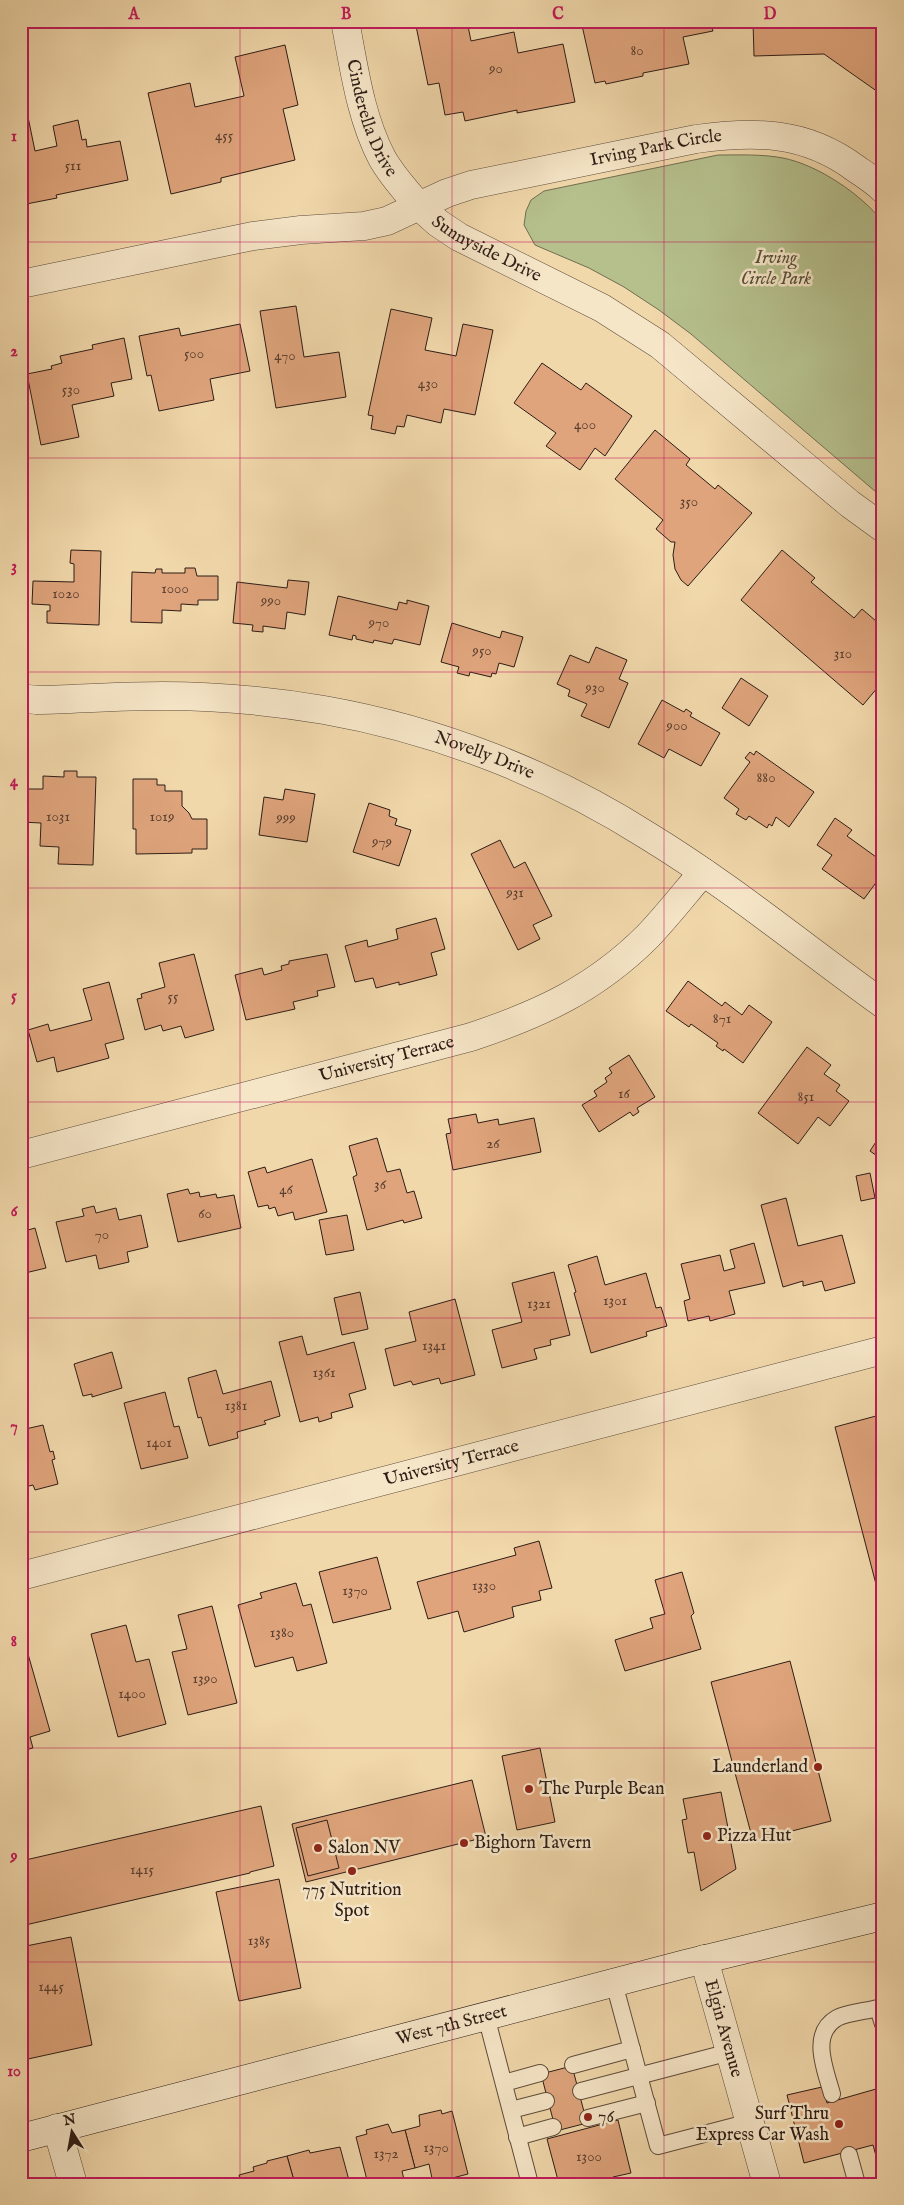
<svg xmlns="http://www.w3.org/2000/svg" width="904" height="2205" font-family="'IM FELL English',serif">
  <rect width="100%" height="100%" fill="#f1d8ab"/>
  <filter id="stains"><feTurbulence type="fractalNoise" baseFrequency=".004" numOctaves="4"/><feColorMatrix values="0 0 0 0 .2 0 0 0 0 .09 0 0 0 0 .02 0 0 0 .5 -.17"/></filter>
  <radialGradient id="worn" r=".72"><stop offset=".6" stop-color="#630" stop-opacity="0"/><stop offset="1" stop-color="#630" stop-opacity=".3"/></radialGradient>
  <path fill="#b5c08d" stroke="#716e52" d="M718 155C739 155 762 154 783 158 818 165 861 194 883 222V498L691 334 659 310 624 287 589 268 535 245 524 225 526 211 531 200 544 191Z"/>
  <g fill="#dfa47c" stroke="#2d1d16">
    <polygon points="415,21 467,21 471,41 514,32 518,53 563,44 575,102 517,113 517,110 465,121 463,112 445,115 439,83 428,85"/>
    <polygon points="581,21 710,21 713,31 683,37 689,64 643,73 643,76 606,84 605,81 595,83"/>
    <polygon points="753,21 883,21 883,86 878,92 824,54 754,56"/>
    <polygon points="285,45 298,105 283,109 295,160 221,178 221,182 171,194 148,93 190,83 195,107 244,96 235,57"/>
    <polygon points="28,117 35,151 57,146 53,126 78,120 82,140 86,139 87,147 120,141 128,180 56,195 57,198 21,205 21,118"/>
    <polygon points="296,306 304,357 339,352 346,397 276,408 260,311"/>
    <polygon points="391,309 432,318 425,350 456,356 463,324 493,330 475,415 444,409 441,423 407,415 404,427 397,426 395,434 371,429 373,416 368,415"/>
    <polygon points="240,324 250,371 210,379 214,400 159,411 151,375 147,376 139,336 179,328 181,336"/>
    <polygon points="124,338 132,379 111,383 114,396 72,405 79,437 41,445 27,374 52,369 51,366 62,363 60,356 93,349 92,345"/>
    <polygon points="542,363 581,390 586,383 632,416 605,456 595,448 580,470 546,446 556,433 514,403"/>
    <polygon points="655,430 690,459 686,465 715,489 718,485 752,513 688,586 681,580 675,569 673,555 675,542 671,542 656,529 663,520 615,479"/>
    <polygon points="71,550 101,551 99,625 47,623 47,611 50,611 50,605 32,604 33,581 74,582 74,564 70,563"/>
    <polygon points="782,550 815,578 811,582 854,618 862,609 883,627 883,681 863,705 741,600"/>
    <polygon points="185,568 195,568 197,576 218,576 218,600 198,600 198,605 181,604 181,611 162,610 162,623 131,622 132,572 155,573 156,569 162,569 162,573 185,573"/>
    <polygon points="288,580 309,582 305,615 287,612 285,629 263,626 263,632 252,631 253,625 233,623 237,582 287,588"/>
    <polygon points="338,596 397,610 399,602 407,604 407,600 429,606 420,645 394,639 392,644 374,640 373,643 356,639 356,636 353,635 352,640 329,635"/>
    <polygon points="452,623 500,638 502,631 523,637 514,667 499,663 496,674 492,673 491,677 470,672 469,676 457,673 459,667 441,662"/>
    <polygon points="596,647 627,660 619,679 628,683 609,728 581,716 587,704 568,696 570,690 557,684 570,655 589,663"/>
    <polygon points="741,678 768,696 749,726 722,708"/>
    <polygon points="662,700 684,712 686,709 692,713 690,716 720,733 701,766 669,749 664,758 638,744"/>
    <polygon points="756,751 814,792 789,827 776,817 772,826 769,824 767,828 749,816 746,820 736,814 739,809 724,798 750,762 745,758 750,752 754,755"/>
    <polygon points="64,771 77,771 77,777 96,777 93,865 58,864 59,847 40,846 41,823 21,822 22,789 43,789 43,776 64,777"/>
    <polygon points="133,779 157,779 157,785 165,785 165,791 182,791 182,806 189,813 192,819 207,819 207,849 192,849 192,853 136,854 136,829 133,829"/>
    <polygon points="285,789 315,794 307,842 259,835 264,797 283,800"/>
    <polygon points="369,803 390,810 389,816 397,819 395,825 411,830 399,866 353,852"/>
    <polygon points="835,818 852,830 847,836 883,862 883,873 864,899 822,869 832,855 817,845"/>
    <polygon points="500,840 514,868 525,862 552,916 533,925 540,939 518,950 471,854"/>
    <polygon points="436,918 445,949 431,953 437,975 399,985 399,982 376,988 373,978 355,982 345,946 367,940 368,947 398,939 396,929"/>
    <polygon points="194,954 214,1030 185,1038 181,1026 163,1031 161,1025 145,1030 137,999 142,998 141,994 165,987 159,963"/>
    <polygon points="327,954 335,987 317,991 318,996 293,1002 295,1009 246,1020 235,975 262,968 264,975 282,970 281,966 289,964 289,961"/>
    <polygon points="688,981 722,1006 725,1002 742,1015 749,1005 772,1022 743,1063 724,1049 723,1051 716,1046 718,1043 691,1024 689,1027 666,1011"/>
    <polygon points="109,982 124,1039 105,1044 109,1058 57,1072 54,1057 37,1062 28,1030 48,1024 50,1031 92,1020 83,989"/>
    <polygon points="807,1047 831,1065 824,1074 840,1085 836,1091 849,1101 830,1126 818,1117 798,1144 758,1113"/>
    <polygon points="629,1055 655,1097 637,1108 639,1112 633,1116 630,1112 599,1132 582,1105 597,1096 594,1091 607,1082 605,1078 612,1073 609,1068"/>
    <polygon points="476,1114 478,1123 498,1119 499,1125 534,1118 541,1152 453,1170 446,1134 451,1133 448,1119"/>
    <polygon points="883,1131 883,1160 870,1151"/>
    <polygon points="377,1138 387,1172 400,1169 407,1193 414,1191 422,1218 404,1223 403,1220 367,1230 353,1177 357,1175 349,1146"/>
    <polygon points="312,1159 327,1212 295,1220 293,1212 278,1216 275,1207 269,1209 268,1205 258,1207 248,1172 265,1167 267,1173"/>
    <polygon points="870,1173 875,1198 861,1201 856,1176"/>
    <polygon points="188,1189 190,1194 199,1192 200,1197 216,1194 217,1198 234,1195 241,1228 178,1242 167,1194"/>
    <polygon points="786,1198 798,1246 842,1235 855,1283 825,1291 822,1281 803,1286 803,1281 783,1287 761,1205"/>
    <polygon points="94,1206 96,1213 116,1208 119,1220 141,1215 148,1247 127,1252 129,1262 99,1269 96,1255 66,1262 56,1222 84,1216 82,1209"/>
    <polygon points="347,1215 354,1250 326,1255 319,1220"/>
    <polygon points="35,1228 46,1268 21,1274 21,1232"/>
    <polygon points="754,1243 765,1283 729,1291 735,1314 710,1321 709,1316 688,1321 684,1301 690,1299 681,1264 720,1255 724,1271 735,1268 730,1250"/>
    <polygon points="597,1256 605,1285 646,1273 656,1308 661,1307 667,1326 646,1332 647,1336 591,1353 574,1293 576,1292 568,1265"/>
    <polygon points="554,1272 570,1335 550,1340 551,1345 534,1349 537,1359 502,1368 492,1330 522,1322 512,1283"/>
    <polygon points="360,1292 368,1329 342,1335 334,1298"/>
    <polygon points="455,1299 475,1375 441,1384 439,1378 413,1385 411,1381 394,1386 385,1349 416,1341 409,1312"/>
    <polygon points="302,1336 307,1355 354,1342 366,1389 349,1394 353,1407 331,1413 332,1418 319,1422 318,1417 300,1422 279,1342"/>
    <polygon points="112,1352 122,1388 92,1397 92,1394 83,1396 74,1364"/>
    <polygon points="216,1370 223,1394 271,1381 280,1416 264,1421 266,1424 237,1432 238,1438 209,1446 201,1417 198,1418 188,1378"/>
    <polygon points="165,1392 174,1427 179,1426 188,1458 141,1469 124,1403"/>
    <polygon points="876,1416 883,1440 883,1611 835,1427"/>
    <polygon points="43,1425 50,1452 53,1451 55,1459 52,1460 58,1484 35,1490 33,1485 21,1488 21,1430"/>
    <polygon points="539,1541 552,1588 539,1591 541,1600 512,1607 514,1617 464,1632 458,1611 428,1619 417,1582 516,1555 514,1548"/>
    <polygon points="377,1557 391,1609 333,1623 319,1572"/>
    <polygon points="682,1572 694,1613 691,1616 701,1649 625,1671 615,1640 653,1628 650,1618 665,1614 655,1580"/>
    <polygon points="296,1583 303,1606 311,1604 327,1663 297,1671 293,1657 255,1667 238,1605 262,1598 260,1593"/>
    <polygon points="212,1606 237,1703 188,1715 172,1652 187,1649 178,1615"/>
    <polygon points="126,1625 136,1662 149,1659 166,1724 118,1737 91,1634"/>
    <polygon points="28,1654 50,1731 30,1737 33,1748 21,1751 21,1656"/>
    <polygon points="790,1661 831,1821 753,1841 711,1682"/>
    <polygon points="540,1748 555,1822 517,1830 502,1756"/>
    <polygon points="472,1780 486,1837 306,1882 292,1824"/>
    <polygon points="721,1792 736,1869 701,1891 694,1852 688,1853 682,1820 687,1819 683,1799"/>
    <polygon points="261,1806 274,1866 250,1872 250,1873 21,1926 21,1861"/>
    <polygon points="327,1820 339,1868 308,1876 296,1828"/>
    <polygon points="279,1879 301,1988 239,2001 216,1892"/>
    <polygon points="71,1937 92,2045 28,2059 21,2025 21,1947"/>
    <polygon points="572,2066 587,2123 556,2131 541,2074"/>
    <polygon points="822,2087 827,2103 883,2087 883,2181 873,2145 804,2163 787,2095"/>
    <polygon points="441,2110 442,2114 452,2111 468,2174 433,2183 429,2164 415,2168 405,2130 420,2126 419,2115"/>
    <polygon points="618,2120 631,2173 613,2177 614,2184 559,2184 547,2139"/>
    <polygon points="388,2124 392,2133 405,2130 415,2168 402,2171 405,2184 368,2184 356,2137 367,2134 366,2130"/>
    <polygon points="340,2147 350,2184 295,2184 287,2156 309,2150 310,2153"/>
    <polygon points="287,2156 295,2184 241,2184 239,2175 254,2171 253,2167 267,2163 267,2161"/>
  </g>
  <g fill="none" stroke-linecap="round" stroke-linejoin="round">
    <g stroke="#5e4c3b" stroke-width="18">
      <g id="service">
        <polyline points="614,1983 658,2146 750,2122"/>
        <polyline points="486,2016 530,2184"/>
        <polyline points="573,2065 632,2049"/>
        <polyline points="504,2083 540,2073"/>
        <polyline points="581,2091 730,2052"/>
        <path d="M832 2094C826 2071 809 2034 837 2018 846 2013 867 2011 878 2008L883 2024"/>
        <polyline points="511,2110 546,2101"/>
        <polyline points="588,2118 647,2103"/>
        <polyline points="517,2137 553,2127"/>
        <polyline points="849,2155 857,2184"/>
      </g>
    </g>
    <g stroke="#5e4c3b" stroke-width="29">
      <g id="minor">
        <path id="s1" d="M345 21C354 67 360 116 382 158 392 176 406 191 419 206L447 193 471 185 696 139C756 131 805 131 855 168 865 175 875 181 883 189"/>
        <path id="s2" d="M21 284 253 236 301 230 364 226 387 221 419 206 438 223 459 237 602 308 660 345 850 504 883 528"/>
        <path id="s3" d="M21 698 36 700C78 699 120 696 162 696 215 696 271 701 324 710 438 730 551 774 648 836 730 886 805 948 883 1004"/>
        <path id="s4" d="M21 1155 471 1037C540 1014 595 989 648 936 667 916 685 893 703 872"/>
        <path id="s5" d="M21 1576 883 1350"/>
        <path id="s6" d="M704 1959 767 2184"/>
        <polyline points="57,2128 73,2184"/>
      </g>
    </g>
    <g stroke="#2d1d16" stroke-width="29">
      <g id="secondary">
        <path id="s7" d="M21 2138 685 1964 883 1916"/>
      </g>
    </g>
    <use href="#service" stroke="#f6e6c8" stroke-width="16"/>
    <use href="#minor" stroke="#f6e6c8" stroke-width="28"/>
    <use href="#secondary" stroke="#f6e6c8" stroke-width="28"/>
  </g>
  <path fill="none" stroke="#c2185b" stroke-width="1" stroke-opacity="0.55" d="M240 21V2184M452 21V2184M664 21V2184M21 242H883M21 458H883M21 672H883M21 888H883M21 1102H883M21 1318H883M21 1532H883M21 1748H883M21 1962H883"/>
  <g fill="#8f2418" stroke="#f6e6c8" stroke-width="2">
    <circle cx="818" cy="1767" r="5"/>
    <circle cx="529" cy="1789" r="5"/>
    <circle cx="707" cy="1836" r="5"/>
    <circle cx="464" cy="1843" r="5"/>
    <circle cx="318" cy="1848" r="5"/>
    <circle cx="352" cy="1871" r="5"/>
    <circle cx="588" cy="2117" r="5"/>
    <circle cx="839" cy="2124" r="5"/>
  </g>
  <g text-anchor="middle" dominant-baseline="central" stroke-width="5" stroke-linejoin="round" paint-order="stroke">
    <g font-size="15" fill="#5a3f30">
      <text x="637" y="50">80</text>
      <text x="496" y="68">90</text>
      <text x="224" y="135">455</text>
      <text x="73" y="165">511</text>
      <text x="194" y="353">500</text>
      <text x="285" y="355">470</text>
      <text x="428" y="383">430</text>
      <text x="71" y="389">530</text>
      <text x="585" y="424">400</text>
      <text x="689" y="501">350</text>
      <text x="175" y="588">1000</text>
      <text x="66" y="593">1020</text>
      <text x="271" y="600">990</text>
      <text x="379" y="622">970</text>
      <text x="482" y="650">950</text>
      <text x="843" y="653">310</text>
      <text x="595" y="687">930</text>
      <text x="677" y="725">900</text>
      <text x="766" y="777">880</text>
      <text x="58" y="816">1031</text>
      <text x="162" y="816">1019</text>
      <text x="286" y="817">999</text>
      <text x="382" y="841">979</text>
      <text x="515" y="892">931</text>
      <text x="173" y="996">55</text>
      <text x="722" y="1018">871</text>
      <text x="624" y="1093">16</text>
      <text x="806" y="1096">851</text>
      <text x="493" y="1143">26</text>
      <text x="380" y="1184">36</text>
      <text x="286" y="1189">46</text>
      <text x="205" y="1213">60</text>
      <text x="102" y="1234">70</text>
      <text x="615" y="1300">1301</text>
      <text x="539" y="1303">1321</text>
      <text x="434" y="1345">1341</text>
      <text x="324" y="1372">1361</text>
      <text x="236" y="1405">1381</text>
      <text x="159" y="1442">1401</text>
      <text x="484" y="1585">1330</text>
      <text x="355" y="1590">1370</text>
      <text x="282" y="1632">1380</text>
      <text x="205" y="1678">1390</text>
      <text x="132" y="1693">1400</text>
      <text x="142" y="1869">1415</text>
      <text x="259" y="1940">1385</text>
      <text x="51" y="1986">1445</text>
      <text x="436" y="2147">1370</text>
      <text x="386" y="2153">1372</text>
      <text x="589" y="2156">1300</text>
    </g>
    <g font-size="18" fill="#2d1d16" stroke="#f6e6c8">
      <text stroke="none"><textPath href="#s1" startOffset="101">Cinderella Drive</textPath></text>
      <text stroke="none"><textPath href="#s1" startOffset="448">Irving Park Circle</textPath></text>
      <text stroke="none"><textPath href="#s2" startOffset="488">Sunnyside Drive</textPath></text>
      <text stroke="none"><textPath href="#s3" startOffset="471">Novelly Drive</textPath></text>
      <text stroke="none"><textPath href="#s4" startOffset="378">University Terrace</textPath></text>
      <text stroke="none"><textPath href="#s5" startOffset="445">University Terrace</textPath></text>
      <text stroke="none"><textPath href="#s7" startOffset="445">West 7th Street</textPath></text>
      <text stroke="none"><textPath href="#s6" startOffset="72">Elgin Avenue</textPath></text>
    </g>
    <g font-size="18" font-style="italic" fill="#564e3a" stroke="#f6e6c8">
      <text x="776" y="258">Irving<tspan x="776" dy="21">Circle Park</tspan></text>
    </g>
    <g font-size="18" fill="#2d1d16" stroke="#f6e6c8" text-anchor="start">
      <text x="808" y="1767" text-anchor="end">Launderland</text>
      <text x="539" y="1789">The Purple Bean</text>
      <text x="717" y="1836">Pizza Hut</text>
      <text x="474" y="1843">Bighorn Tavern</text>
      <text x="328" y="1848">Salon NV</text>
      <text x="352" y="1890" text-anchor="middle">775 Nutrition<tspan x="352" dy="21">Spot</tspan></text>
      <text x="829" y="2114" text-anchor="end">Surf Thru<tspan x="829" dy="21">Express Car Wash</tspan></text>
      <text x="598" y="2117">76</text>
    </g>
  </g>
  <rect width="904" height="2205" fill="none" stroke="#f1d8ab" stroke-width="55"/>
  <g transform="translate(72 2132) rotate(349)" stroke="#f6e6c8" stroke-width="4" paint-order="stroke">
  <path d="M0-4L9 19L0 12L-9 19Z" fill="#2d1d16"/>
  <text y="-8" font-size="14" font-weight="bold" text-anchor="middle" fill="#2d1d16">N</text>
  </g>
  <rect x="28" y="28" width="848" height="2150" fill="none" stroke="#c2185b" stroke-width="2"/>
  <g font-size="16" text-anchor="middle" font-weight="bold" fill="#c2185b">
    <text x="134" y="19">A</text>
    <text x="346" y="19">B</text>
    <text x="558" y="19">C</text>
    <text x="770" y="19">D</text>
    <text x="14" y="141">1</text>
    <text x="14" y="356">2</text>
    <text x="14" y="571">3</text>
    <text x="14" y="786">4</text>
    <text x="14" y="1001">5</text>
    <text x="14" y="1216">6</text>
    <text x="14" y="1431">7</text>
    <text x="14" y="1646">8</text>
    <text x="14" y="1861">9</text>
    <text x="14" y="2076">10</text>
  </g>
  <rect width="100%" height="100%" filter="url(#stains)"/>
  <rect width="100%" height="100%" fill="url(#worn)"/>
</svg>
